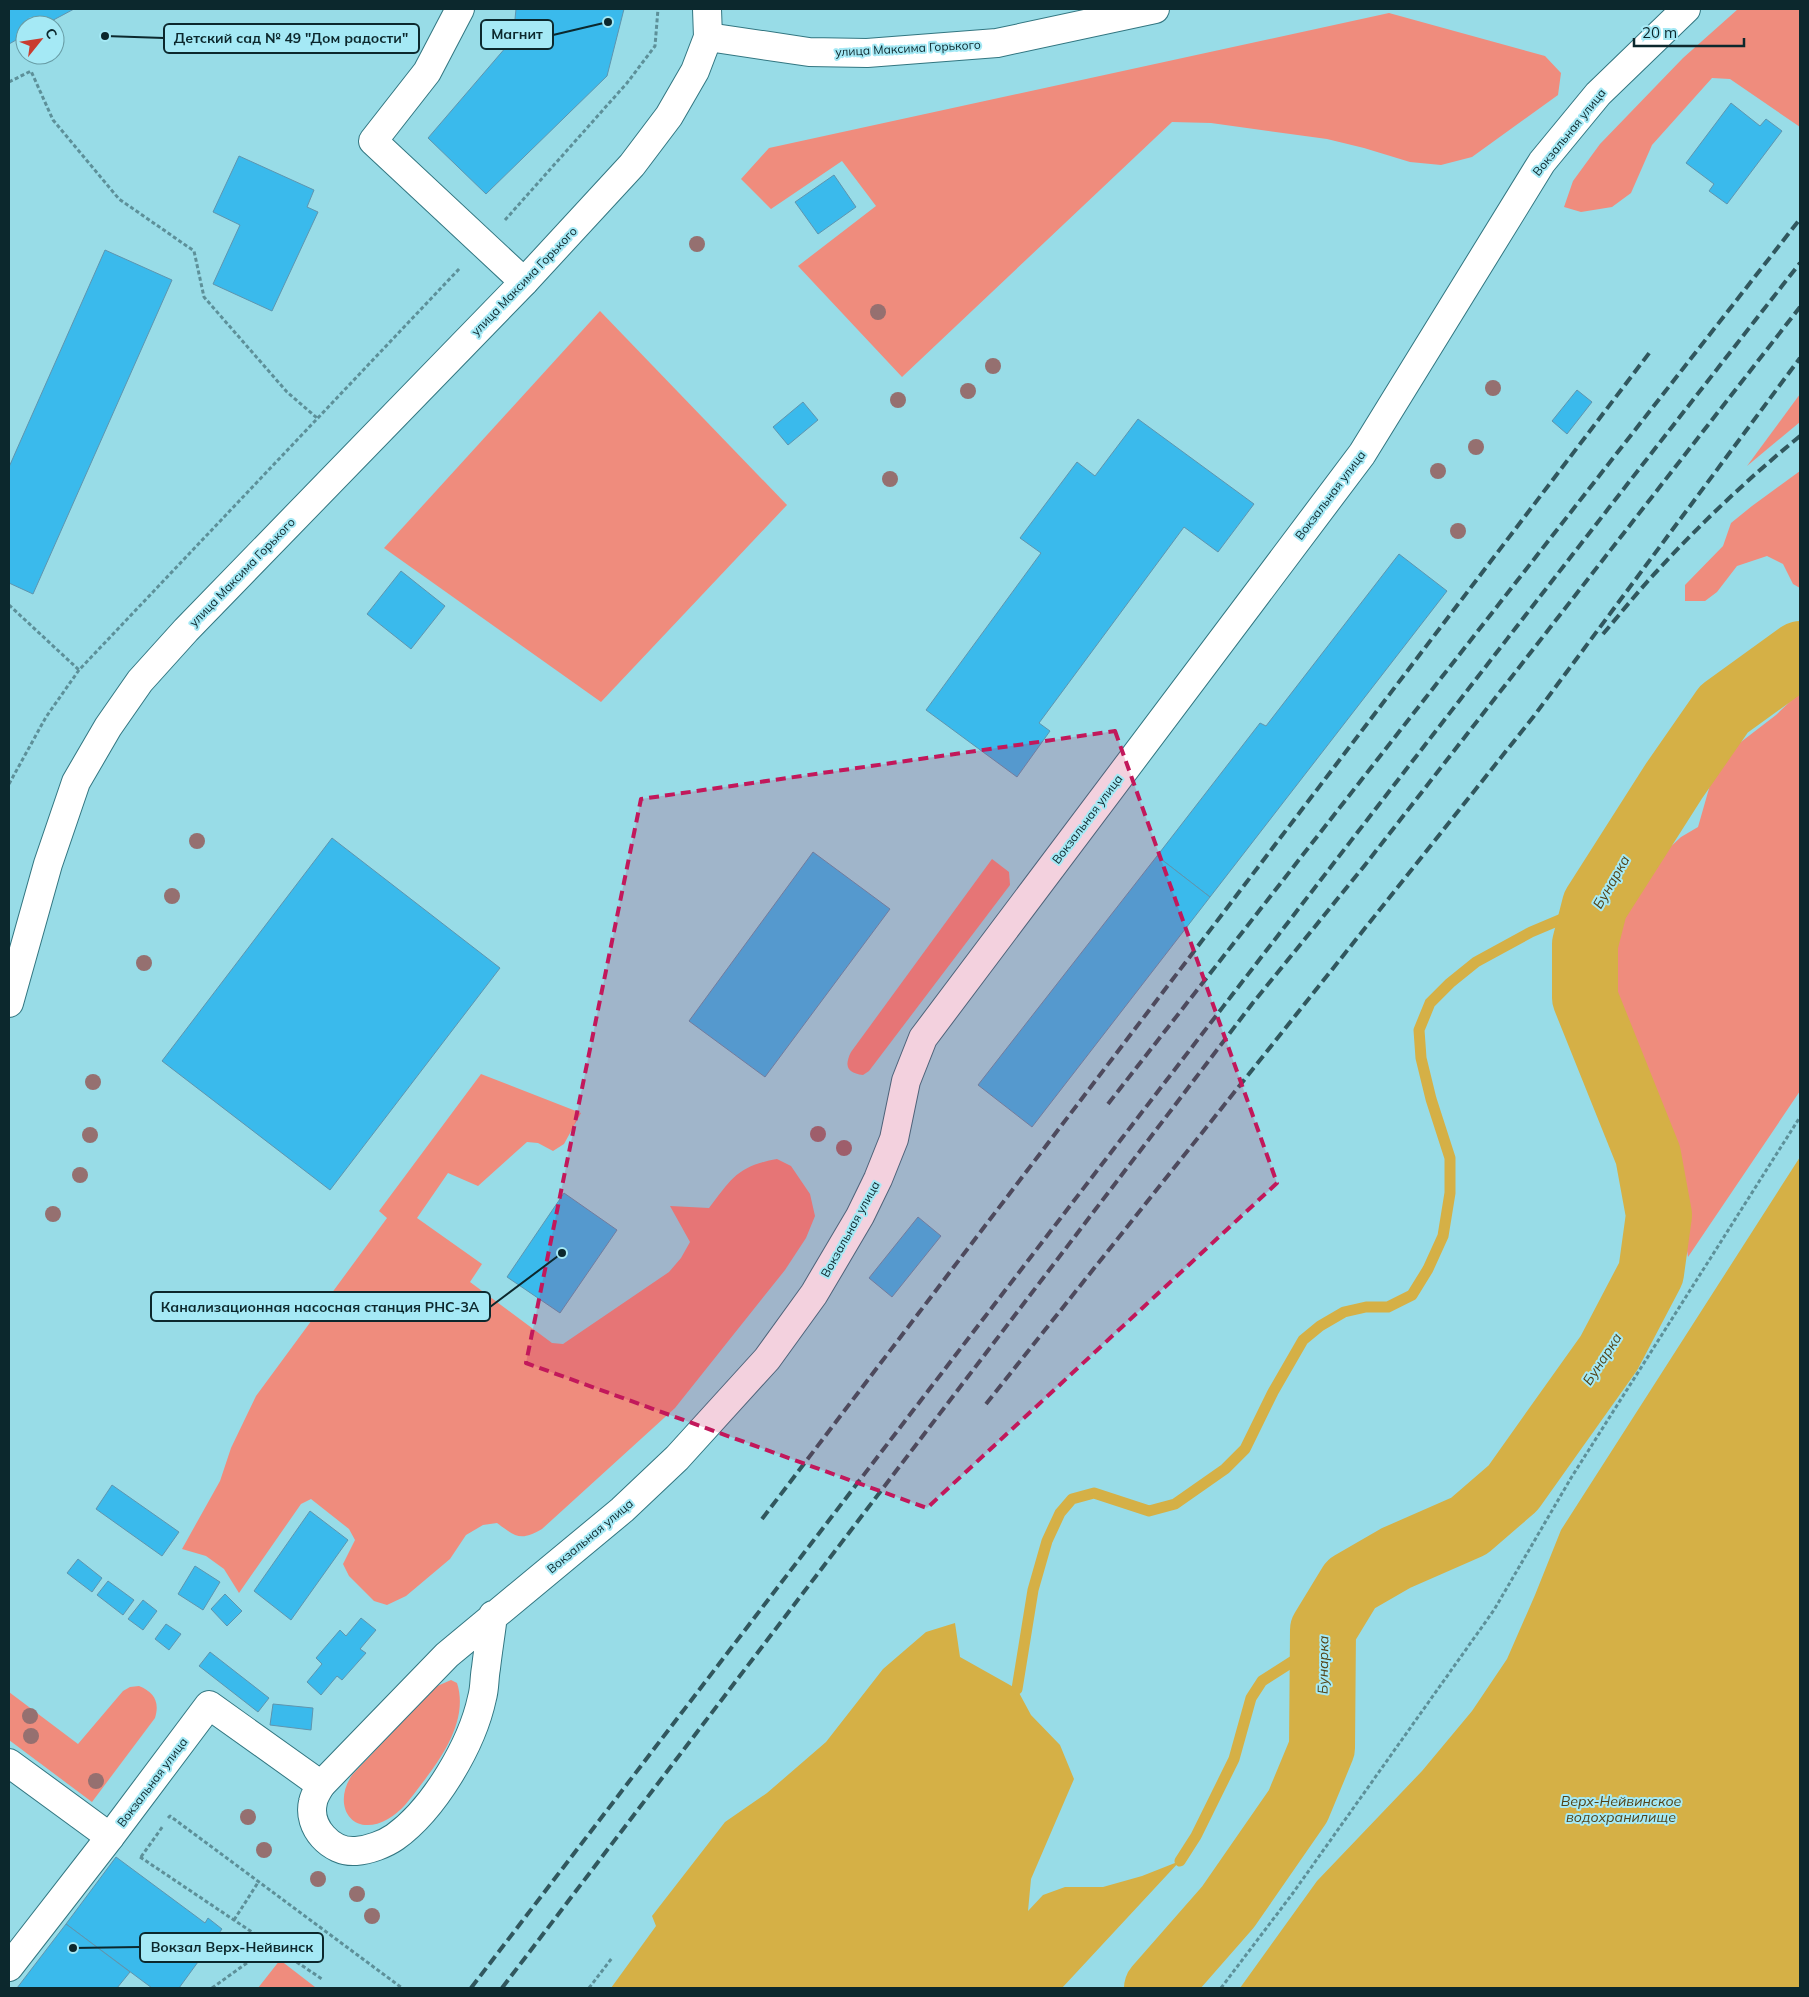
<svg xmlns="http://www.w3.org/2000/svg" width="1809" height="1997" font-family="Mulish,sans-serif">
  <rect width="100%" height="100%" fill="#98dce7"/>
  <g fill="#ef8c7d">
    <polygon points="1738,9 1800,9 1800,127 1730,79 1712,78 1652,145 1631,193 1612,207 1581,212 1564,207 1573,181 1600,144 1683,58"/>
    <polygon points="1389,13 1545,56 1561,73 1558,95 1472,157 1441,165 1410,162 1364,148 1327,139 1211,123 1172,122 902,377 798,266 876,206 842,161 771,209 741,179 769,148"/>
    <polygon points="600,311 787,505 601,702 384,548"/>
    <polygon points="1800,394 1800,422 1747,466"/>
    <polygon points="1800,471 1800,588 1793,584 1783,564 1767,556 1737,566 1717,592 1705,601 1685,601 1685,585 1723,546 1731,523 1752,506"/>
    <polygon points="1800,692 1800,1091 1688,1257 1677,1186 1654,1104 1621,1040 1608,966 1612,943 1631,900 1652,864 1681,837 1698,827 1716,764 1737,745 1776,715"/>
    <path d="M992 859 1009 872 1010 885 869 1071 863 1075C847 1073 844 1066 851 1052Z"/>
    <path d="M481 1074 581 1113 564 1144 553 1151 538 1143 527 1142 478 1186 448 1173 417 1218 482 1264 470 1282 552 1343 563 1344 669 1272 681 1258 690 1242 670 1206 709 1208C732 1178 738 1166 777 1159L791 1166 810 1194 815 1216 806 1238 785 1270 675 1408 542 1529C520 1542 515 1536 497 1523L483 1525 466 1535 450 1559 406 1596 387 1605 374 1601 349 1576 343 1564 355 1540 349 1529 311 1499 301 1504 239 1593 224 1569 206 1556 182 1549 220 1481 231 1448 256 1396 387 1218 379 1211Z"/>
    <path d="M451 1680 457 1683C469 1720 441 1759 420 1786 411 1798 401 1812 388 1819 353 1839 331 1806 352 1775L435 1687Z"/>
    <path d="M139 1686C154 1692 160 1702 155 1718L92 1802 9 1740V1716L10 1714 9 1713V1692L78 1744 123 1691 130 1687Z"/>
    <polygon points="280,1960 315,1987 315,1988 258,1988"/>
  </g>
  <g fill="#d5b046">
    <polygon points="1800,1157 1800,1988 1240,1988 1317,1881 1422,1771 1472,1711 1507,1659 1535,1595 1561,1530"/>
    <polygon points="955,1623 960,1657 1017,1689 1031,1715 1060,1745 1074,1779 1031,1879 1028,1911 1043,1895 1065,1887 1103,1887 1142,1876 1180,1861 1062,1988 611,1988 656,1926 652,1916 725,1822 767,1793 826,1742 883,1669 926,1632"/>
  </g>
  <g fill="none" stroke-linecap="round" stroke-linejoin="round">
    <g stroke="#d5b046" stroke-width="11">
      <polyline points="1017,1689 1033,1590 1047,1541 1060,1513 1072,1499 1094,1493 1149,1511 1175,1504 1225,1469 1245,1449 1273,1392 1303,1340 1320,1326 1344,1312 1366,1307 1388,1307 1412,1295 1428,1269 1443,1236 1450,1193 1450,1158 1431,1099 1421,1058 1419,1030 1430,1003 1450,983 1476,962 1531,932 1595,905"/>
      <polyline points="1180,1861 1196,1836 1234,1759 1251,1698 1262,1681 1309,1651 1323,1630"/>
    </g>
    <polyline stroke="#d5b046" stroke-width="66" points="1157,1988 1228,1907 1298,1806 1322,1748 1323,1630 1351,1584 1396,1558 1469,1526 1513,1488 1609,1353 1651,1273 1659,1215 1648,1155 1585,998 1585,944 1595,905 1674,781 1724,709 1800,654"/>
  </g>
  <g fill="#3abaec" stroke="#5e95af">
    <polygon points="9,9 74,9 44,25 25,25 25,35 9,44"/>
    <polygon points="516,9 624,9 607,76 486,194 428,138 513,39"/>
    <polygon points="1731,103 1760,126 1766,119 1782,131 1727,204 1709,191 1714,184 1686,163"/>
    <polygon points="239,156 314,190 307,207 318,212 272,311 213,284 240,225 213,212"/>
    <polygon points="834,175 856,207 818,234 795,202"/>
    <polygon points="105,250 172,280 33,594 9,583 9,467"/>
    <polygon points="1577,390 1592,402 1567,434 1552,421"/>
    <polygon points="803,402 818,420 788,445 773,427"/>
    <polygon points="1138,419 1254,504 1218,552 1184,527 1039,723 1050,731 1017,777 926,710 1041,553 1020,538 1077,462 1095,476"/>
    <polygon points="1399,554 1447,591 1210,897 1157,856 1260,723 1266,726"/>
    <polygon points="401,571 445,606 411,649 367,614"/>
    <polygon points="332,838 500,968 330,1190 162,1061"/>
    <polygon points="813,852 890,909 765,1077 689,1021"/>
    <polygon points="1157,856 1210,897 1032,1127 978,1085"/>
    <polygon points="564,1193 617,1230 560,1313 507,1277"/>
    <polygon points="918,1217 941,1236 892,1297 869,1278"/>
    <polygon points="112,1485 179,1532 162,1556 96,1509"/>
    <polygon points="310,1511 348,1540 291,1620 254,1591"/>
    <polygon points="78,1559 102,1578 92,1592 67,1573"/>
    <polygon points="195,1566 220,1582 203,1610 178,1594"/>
    <polygon points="108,1581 134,1600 123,1615 97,1595"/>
    <polygon points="225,1594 242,1611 227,1626 211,1609"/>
    <polygon points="143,1600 157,1611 143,1630 128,1619"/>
    <polygon points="361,1618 376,1630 360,1649 366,1653 342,1680 337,1676 321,1695 307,1682 322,1664 316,1658 340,1630 346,1636"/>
    <polygon points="166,1624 181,1634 169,1650 155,1639"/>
    <polygon points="210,1652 269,1698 258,1712 199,1666"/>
    <polygon points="273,1704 313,1708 311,1730 270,1725"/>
    <polygon points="116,1857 205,1923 208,1918 222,1929 179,1988 152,1988 66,1924"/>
    <polygon points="66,1924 130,1972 117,1988 17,1988"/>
  </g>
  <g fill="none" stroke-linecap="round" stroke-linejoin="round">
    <g stroke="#327681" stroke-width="30">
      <g id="minor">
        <polyline points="460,9 427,72 373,141 524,282"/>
        <polyline points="708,37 809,52 867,53 997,43 1155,9"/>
        <polyline points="9,1003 48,864 76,782 108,727 140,681 186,630 524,282 632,165 669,116 695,71 708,37 707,9"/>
        <path d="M493 1615C491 1633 488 1650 486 1668 484 1678 485 1688 482 1698 472 1745 434 1809 395 1837 385 1844 369 1850 356 1851 331 1853 307 1827 313 1802 314 1796 318 1790 321 1785L447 1655 622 1510 677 1458 767 1359 814 1294 860 1216 878 1179 894 1139 906 1081 923 1038 1362 454 1542 162 1598 94 1686 9"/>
        <polyline points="9,1763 110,1837"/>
        <polyline points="9,1967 110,1837 209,1705 321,1785"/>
      </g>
    </g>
    <g stroke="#5d9099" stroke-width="3" stroke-dasharray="4 2.5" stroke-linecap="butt">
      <polyline points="9,82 31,71 53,120 119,199 194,251 204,297 287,392 317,418"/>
      <polyline points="505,220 627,83 655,46 658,9"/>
      <polyline points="9,605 79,670"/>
      <polyline points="9,784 46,717 79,670 460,268"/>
      <polyline points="168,1818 170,1816 402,1988"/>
      <polyline points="140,1857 322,1979"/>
      <polyline points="141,1857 163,1826"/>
      <polyline points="234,1920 259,1881"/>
      <polyline points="212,1988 272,1945"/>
      <polyline points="589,1988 612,1958"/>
      <polyline points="1221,1988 1293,1893 1494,1610 1571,1478 1800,1117"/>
    </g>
    <use href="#minor" stroke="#fff" stroke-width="28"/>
    <g stroke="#31575e" stroke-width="4" stroke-dasharray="10 5" stroke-linecap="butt">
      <path d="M1603 634C1621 613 1639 590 1658 570 1702 522 1750 477 1800 436"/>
      <polyline points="1108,1104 1800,219"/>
      <polyline points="986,1404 1534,716 1800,358"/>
      <polyline points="762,1519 1650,352"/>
      <path d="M471 1988C912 1412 1352 835 1800 263"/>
      <polyline points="502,1988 1252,1004 1365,865 1800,307"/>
    </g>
  </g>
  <g fill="#957070">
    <circle cx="697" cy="244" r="8"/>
    <circle cx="878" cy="312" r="8"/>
    <circle cx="993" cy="366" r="8"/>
    <circle cx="1493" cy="388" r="8"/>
    <circle cx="968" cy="391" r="8"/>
    <circle cx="898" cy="400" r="8"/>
    <circle cx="1476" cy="447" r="8"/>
    <circle cx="1438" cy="471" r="8"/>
    <circle cx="890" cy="479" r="8"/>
    <circle cx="1458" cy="531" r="8"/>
    <circle cx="197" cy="841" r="8"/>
    <circle cx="172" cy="896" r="8"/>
    <circle cx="144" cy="963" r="8"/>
    <circle cx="93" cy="1082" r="8"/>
    <circle cx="818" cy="1134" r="8"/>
    <circle cx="90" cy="1135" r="8"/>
    <circle cx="844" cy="1148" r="8"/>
    <circle cx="80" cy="1175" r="8"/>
    <circle cx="53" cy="1214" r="8"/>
    <circle cx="30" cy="1716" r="8"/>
    <circle cx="31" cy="1736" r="8"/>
    <circle cx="96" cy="1781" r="8"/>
    <circle cx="248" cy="1817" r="8"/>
    <circle cx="264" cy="1850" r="8"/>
    <circle cx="318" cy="1879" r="8"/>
    <circle cx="357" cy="1894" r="8"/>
    <circle cx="372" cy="1916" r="8"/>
  </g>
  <path fill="#c2185b" fill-opacity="0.2" stroke="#c2185b" stroke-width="4" stroke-dasharray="10 6" stroke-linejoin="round" d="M1115 731 1277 1183 927 1508 526 1363 641 799Z"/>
  <g text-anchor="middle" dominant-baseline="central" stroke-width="4" stroke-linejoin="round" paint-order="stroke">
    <g font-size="12" fill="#0c282d" stroke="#a5e9f5">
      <text transform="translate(908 48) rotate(-3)">улица Максима Горького</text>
      <text transform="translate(1569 132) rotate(-51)">Вокзальная улица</text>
      <text transform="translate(524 281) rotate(-46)">улица Максима Горького</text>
      <text transform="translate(1330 495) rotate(-53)">Вокзальная улица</text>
      <text transform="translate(242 572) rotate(-46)">улица Максима Горького</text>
      <text transform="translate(1087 819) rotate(-53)">Вокзальная улица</text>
      <text transform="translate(850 1229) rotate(-61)">Вокзальная улица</text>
      <text transform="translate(590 1536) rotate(-40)">Вокзальная улица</text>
      <text transform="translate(152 1782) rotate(-53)">Вокзальная улица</text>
    </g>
    <g font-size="14" font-style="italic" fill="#524318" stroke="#a5e9f5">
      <text transform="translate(1611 882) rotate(-60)">Бунарка</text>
      <text transform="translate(1602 1359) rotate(-57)">Бунарка</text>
      <text transform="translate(1323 1665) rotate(-89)">Бунарка</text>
      <text x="1621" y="1801">Верх-Нейвинское<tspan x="1621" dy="16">водохранилище</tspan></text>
    </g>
  </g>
  <path fill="none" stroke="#0c282d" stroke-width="2" d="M608 22L553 35M105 36L164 38M562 1253L490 1307M73 1948L140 1947"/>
  <g fill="#0c282d" stroke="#a5e9f5" stroke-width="2">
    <circle cx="608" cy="22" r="5"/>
    <circle cx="105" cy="36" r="5"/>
    <circle cx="562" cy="1253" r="5"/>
    <circle cx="73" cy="1948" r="5"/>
  </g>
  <g fill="#a5e9f5" stroke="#0c282d" stroke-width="2">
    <rect x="481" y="20" width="72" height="29" rx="5"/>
    <rect x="164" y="24" width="255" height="29" rx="5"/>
    <rect x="151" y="1292" width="339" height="29" rx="5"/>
    <rect x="140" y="1933" width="183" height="29" rx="5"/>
  </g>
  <g font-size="14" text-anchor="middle" font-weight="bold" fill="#0c282d">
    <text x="517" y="39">Магнит</text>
    <text x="291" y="43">Детский сад № 49 "Дом радости"</text>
    <text x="320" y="1312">Канализационная насосная станция РНС-3А</text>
    <text x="232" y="1952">Вокзал Верх-Нейвинск</text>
  </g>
  <rect width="1809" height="1997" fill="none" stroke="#0c282d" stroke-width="20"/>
  <g transform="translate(40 40) rotate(60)"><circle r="24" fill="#a5e9f5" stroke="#689ca5"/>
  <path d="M0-4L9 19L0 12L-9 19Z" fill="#c93c2f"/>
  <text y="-8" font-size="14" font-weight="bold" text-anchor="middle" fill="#0c282d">С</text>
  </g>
  <path d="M1634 38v8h110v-8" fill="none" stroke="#0c282d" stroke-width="2.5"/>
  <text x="1642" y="38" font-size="15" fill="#0c282d" stroke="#a5e9f5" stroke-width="4" paint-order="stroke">20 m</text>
</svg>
